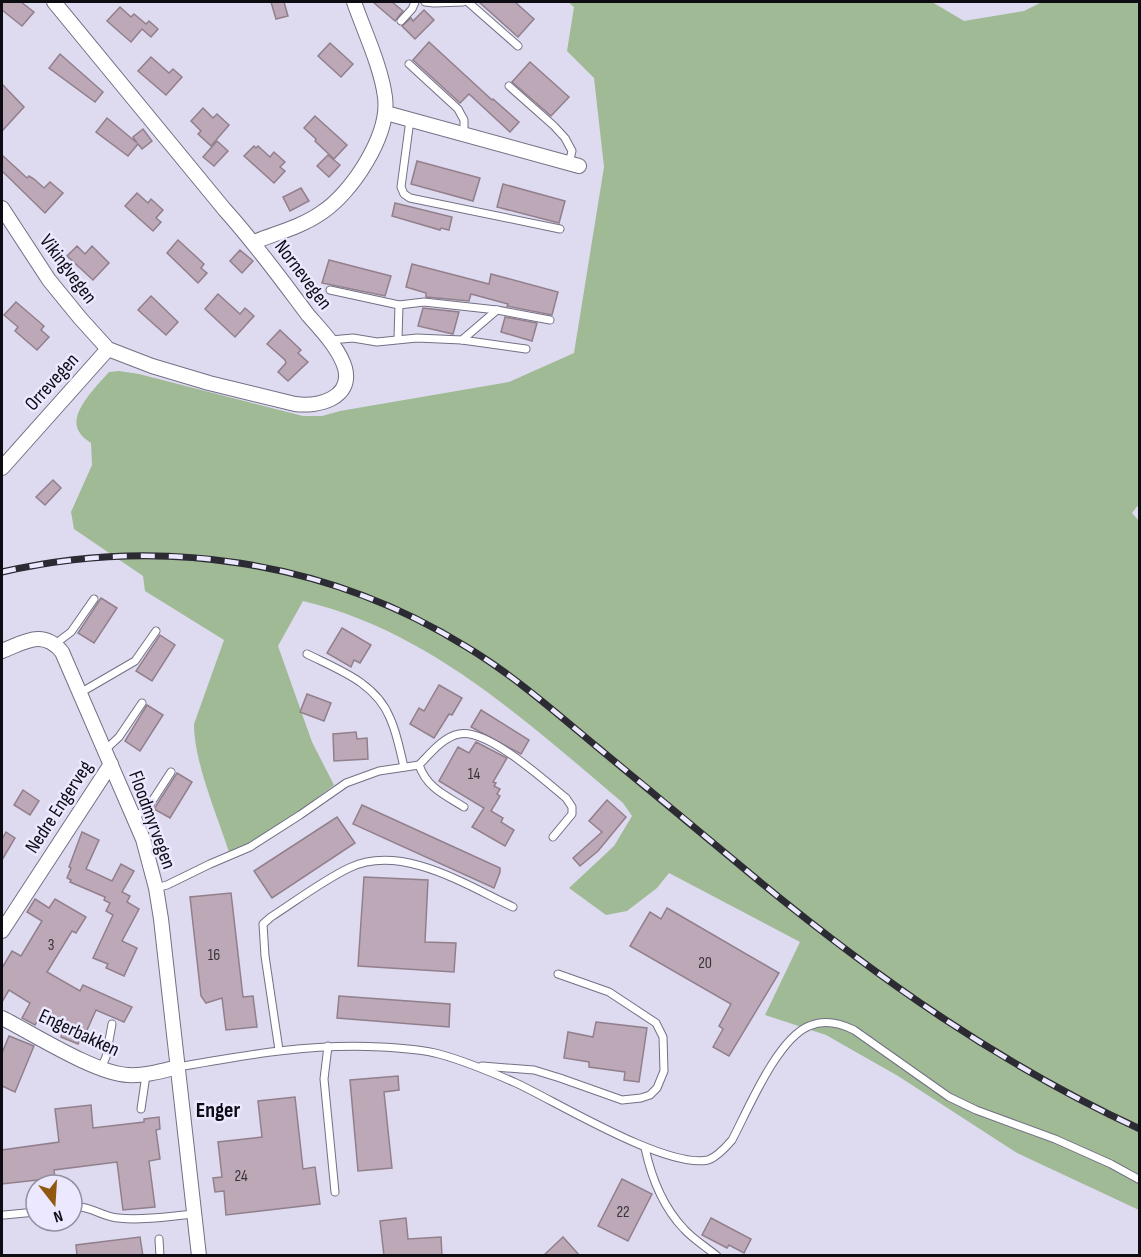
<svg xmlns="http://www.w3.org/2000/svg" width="1141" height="1257" font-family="'Sofia Sans Condensed',sans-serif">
  <rect width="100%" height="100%" fill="#dedbf1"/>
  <path fill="#9fba95" d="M568 2H932L964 21 1024 11 1042 2H1139L1140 503 1132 513 1140 522 1139 1210 1017 1153 898 1076 826 1035 765 1015 800 942 669 873 657 888 627 911 606 915 569 888 614 846 632 816 623 803C527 722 428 630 303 601L278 646 312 742 334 785 262 839 229 852C217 815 194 762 194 724L224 640 145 591 143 576 74 529 71 512 92 465 91 443C87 440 82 437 80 433 66 415 97 386 109 372L119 371 139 374 303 416H322L340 411 509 382 574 353 604 167 594 78 567 51 574 7Z"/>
  <g fill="#bca8b6" stroke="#927f8c" stroke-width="1.5">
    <polygon points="2,2 21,2 34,12 22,26 2,10"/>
    <polygon points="271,2 284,2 288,16 276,19"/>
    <polygon points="373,2 392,2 403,11 395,21"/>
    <polygon points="479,2 515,2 534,19 518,37"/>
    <polygon points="120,7 131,17 134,14 146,24 149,21 158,29 151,37 142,29 131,42 107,21"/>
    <polygon points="424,10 434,20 415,39 402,26 411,18 413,21"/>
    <polygon points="429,42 492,100 493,99 519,122 510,132 469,94 460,103 413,60"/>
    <polygon points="330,43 353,64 341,77 318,56"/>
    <polygon points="60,54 103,92 95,102 49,68"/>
    <polygon points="151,57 169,73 173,69 182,77 166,95 138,71"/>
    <polygon points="530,62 569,97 551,116 512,82"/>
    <polygon points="2,84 24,107 2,131"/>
    <polygon points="203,108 213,118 217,114 229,125 211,146 198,134 201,131 191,121"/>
    <polygon points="315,116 347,145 334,159 315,141 316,139 304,128"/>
    <polygon points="107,118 137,143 133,137 143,129 152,141 142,149 138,144 128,156 96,132"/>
    <polygon points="217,141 228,151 214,166 203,157"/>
    <polygon points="254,146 256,148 258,146 270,157 274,152 285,162 280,167 285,171 274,183 244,156"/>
    <polygon points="2,155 27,178 29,176 34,179 44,188 50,182 63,193 45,213 2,171"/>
    <polygon points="328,155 340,165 329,177 317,166"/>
    <polygon points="417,161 480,178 473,201 411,184"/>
    <polygon points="503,184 565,201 559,223 497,207"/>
    <polygon points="301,188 309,201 290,211 283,197"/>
    <polygon points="137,193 148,203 151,199 163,210 156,218 161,222 153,231 125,206"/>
    <polygon points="395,203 452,217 449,230 441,228 440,230 392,216"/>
    <polygon points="178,240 204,264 201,268 207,273 198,283 167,253"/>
    <polygon points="77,246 85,254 92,246 109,263 93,280 67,256"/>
    <polygon points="240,250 253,261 242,273 230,261"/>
    <polygon points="329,260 391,276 385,296 322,283"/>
    <polygon points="412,264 489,284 491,274 558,292 552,315 507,306 508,304 471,294 469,301 426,297 426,293 406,287"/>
    <polygon points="218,294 240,314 245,308 254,316 235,337 205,309"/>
    <polygon points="151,296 178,322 166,335 138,310"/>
    <polygon points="16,302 44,326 41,330 49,337 37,350 15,331 18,327 4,315"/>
    <polygon points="423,308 459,312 453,334 418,326"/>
    <polygon points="505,317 537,323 532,341 501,332"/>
    <polygon points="280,330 301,350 298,353 308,362 288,381 278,372 286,363 285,360 267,344"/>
    <polygon points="53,480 61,488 45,505 36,497"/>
    <polygon points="101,598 117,608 94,643 78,633"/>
    <polygon points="342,628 371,645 360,663 354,660 351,667 327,653"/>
    <polygon points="160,635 175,645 152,681 136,671"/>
    <polygon points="439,685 462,698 452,715 449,714 434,738 410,724 419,708 424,711"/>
    <polygon points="307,694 331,703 324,721 300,712"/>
    <polygon points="147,705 163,715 140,751 125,741"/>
    <polygon points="481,710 529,740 521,754 471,727"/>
    <polygon points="356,732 357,739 367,738 368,759 334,761 333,734"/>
    <polygon points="476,742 507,758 493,782 496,783 494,786 500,789 497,794 500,796 491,811 503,818 501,822 514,830 505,846 472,827 484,808 439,781 458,747 469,753"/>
    <polygon points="177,773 192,782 170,818 154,809"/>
    <polygon points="23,790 39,801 30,815 14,805"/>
    <polygon points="607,800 626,817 598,851 580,866 573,858 602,832 589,821"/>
    <polygon points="362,805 500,868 500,872 494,888 353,824"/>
    <polygon points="337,817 355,843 272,898 254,871"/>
    <polygon points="6,832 15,838 2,860 2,839"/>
    <polygon points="82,832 99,840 86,869 112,881 121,864 134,871 122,892 130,896 127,902 139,909 122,941 137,948 124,976 106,968 108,964 93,958 113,915 106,911 110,903 104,900 105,897 70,882 71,880 67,878 71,868 69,867"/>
    <polygon points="364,877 428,880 425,942 456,943 454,972 358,966"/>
    <polygon points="231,893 243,997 253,996 257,1027 226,1030 222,998 206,1003 201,996 190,897"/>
    <polygon points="35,899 49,908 55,899 86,917 76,933 72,931 47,972 80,991 83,985 132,1007 124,1022 96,1010 83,1039 81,1038 78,1044 61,1037 65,1024 43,1011 35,1025 22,1018 30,1003 9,990 2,1002 2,968 12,951 21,956 42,921 27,912"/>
    <polygon points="667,908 779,973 729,1056 713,1047 723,1029 719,1026 731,1004 630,946 650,912 661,919"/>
    <polygon points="339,996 450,1004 449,1027 337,1018"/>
    <polygon points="596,1022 647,1028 639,1082 624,1080 625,1072 589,1067 589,1062 564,1058 568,1032 593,1037"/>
    <polygon points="9,1036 34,1046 15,1092 2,1086 2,1053"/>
    <polygon points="398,1076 399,1090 384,1092 392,1168 358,1171 350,1080"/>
    <polygon points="295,1097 303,1169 315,1167 320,1204 226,1215 224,1191 215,1192 213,1178 222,1177 218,1142 262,1137 258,1101"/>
    <polygon points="91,1105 93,1128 144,1122 144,1119 159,1117 160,1129 156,1130 160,1159 149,1161 155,1207 123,1210 117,1162 54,1170 55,1178 2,1184 2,1150 59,1142 55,1109"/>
    <polygon points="622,1179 652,1194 628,1241 598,1226"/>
    <polygon points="406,1218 408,1239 441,1237 442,1256 384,1256 380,1221"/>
    <polygon points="711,1218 751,1239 744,1253 729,1245 727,1248 702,1235"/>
    <polygon points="140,1237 143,1256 77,1256 76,1245"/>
    <polygon points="563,1237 580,1256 543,1256"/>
  </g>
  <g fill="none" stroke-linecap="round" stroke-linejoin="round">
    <g stroke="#737084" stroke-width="9">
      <g id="service">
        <polyline points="425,2 434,3 463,2"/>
        <polyline points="468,2 518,46"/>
        <polyline points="401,21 412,9 415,2"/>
        <polyline points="409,64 458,109 464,120 464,134"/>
        <polyline points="509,86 554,126 565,138 572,151 569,163"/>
        <polyline points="410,120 401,187 404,194 410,198 560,229"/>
        <polyline points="330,290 399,305 424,302 497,310 550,320"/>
        <polyline points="398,339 399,305"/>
        <polyline points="331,340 353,338 377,342 417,338 462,340 526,349"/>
        <polyline points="462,340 497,310"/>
        <polyline points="55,644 71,632 94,599"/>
        <path d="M307 654C339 670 376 683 390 718 397 733 400 751 404 767"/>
        <polyline points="80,693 135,661 156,631"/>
        <polyline points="105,750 119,737 142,703"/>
        <path d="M464 807C445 795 427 788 419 765 430 754 443 737 459 734 487 728 544 780 566 798L572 807V814L553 837"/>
        <polyline points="134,817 147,809 171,772"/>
        <polyline points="156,888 167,885 210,864 250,847 300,815 346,783 379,771 419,765"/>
        <polyline points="328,1046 324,1079 335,1192"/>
        <path d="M279 1050 265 956 263 924 271 917C296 901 322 881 349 868 401 843 466 885 513 907"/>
        <polyline points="482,1066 534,1070 560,1078 622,1100 641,1098 650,1095 657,1088 664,1071 663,1037 656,1023 609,992 558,974"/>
        <path d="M178 1067C246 1055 312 1043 381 1047 400 1048 420 1049 439 1054 465 1061 491 1072 516 1083 557 1102 666 1169 708 1160 717 1157 726 1147 732 1140 748 1110 777 1039 809 1026 825 1019 840 1023 854 1030L949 1097 976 1110 1055 1139 1111 1164 1140 1180"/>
        <polyline points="101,1068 106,1057 112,1024"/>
        <polyline points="141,1109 146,1075"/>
        <path d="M645 1148C651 1176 663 1207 684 1229 693 1239 706 1247 717 1256"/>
        <path d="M72 1207C90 1205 102 1217 118 1218 143 1221 170 1216 195 1214"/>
        <polyline points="4,1215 36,1212"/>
        <polyline points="159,1239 160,1256"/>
      </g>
    </g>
    <g stroke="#737084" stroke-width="16">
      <g id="minor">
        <polyline points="386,113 579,166"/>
        <path d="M2 208 49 280 80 318 108 349 152 366 209 383 295 404C317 407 353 399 345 368 339 348 321 330 308 315 281 279 255 243 225 210L54 2"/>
        <path d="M254 242C276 233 301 227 321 213 352 193 390 135 385 97 381 66 364 31 354 2"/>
        <polyline points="2,468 108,349"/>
        <path d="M2 651C25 642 43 629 62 652L143 839 156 888 161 919 199 1256"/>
        <polyline points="2,931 111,764"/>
        <path d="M2 1018C32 1033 96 1074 128 1075 145 1076 162 1071 178 1067"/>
      </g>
    </g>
    <use href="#service" stroke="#fff" stroke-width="7"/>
    <use href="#minor" stroke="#fff" stroke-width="14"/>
    <g stroke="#2c2b34" stroke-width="7">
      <path id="rail" d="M2 572C160 536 326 560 465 646 512 674 554 711 596 746 651 791 705 836 759 881 876 977 1001 1065 1140 1129"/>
    </g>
    <use href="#rail" stroke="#ebe8ff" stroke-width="4.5" stroke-dasharray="14" stroke-linecap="butt"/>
  </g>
  <g text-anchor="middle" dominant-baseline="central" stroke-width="5" stroke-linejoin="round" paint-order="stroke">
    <g font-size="16" fill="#39333c">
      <text x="474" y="774">14</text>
      <text x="51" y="945">3</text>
      <text x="214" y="955">16</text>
      <text x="705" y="963">20</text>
      <text x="241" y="1176">24</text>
      <text x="623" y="1212">22</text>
    </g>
    <g font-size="20" fill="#0d0c13" stroke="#ebe8ff">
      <text transform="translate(68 269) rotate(53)">Vikingvegen</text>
      <text transform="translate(303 275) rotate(53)">Nornevegen</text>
      <text transform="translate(52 382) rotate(-48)">Orrevegen</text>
      <text transform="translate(59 807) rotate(-57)">Nedre Engerveg</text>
      <text transform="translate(152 820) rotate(70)">Floodmyrvegen</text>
      <text transform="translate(79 1033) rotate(25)">Engerbakken</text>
    </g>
    <g font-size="22" font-weight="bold" fill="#0d0c13" stroke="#ebe8ff">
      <text x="218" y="1110">Enger</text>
    </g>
  </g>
  <rect width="1141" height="1257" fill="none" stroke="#0d0c13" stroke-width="6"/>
  <g transform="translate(54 1203) rotate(163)"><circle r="28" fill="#ebe8ff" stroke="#9290a1" stroke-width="1.5"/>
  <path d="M0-4.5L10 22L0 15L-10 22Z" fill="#905811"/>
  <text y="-9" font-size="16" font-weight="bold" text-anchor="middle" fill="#0d0c13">N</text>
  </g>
</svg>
